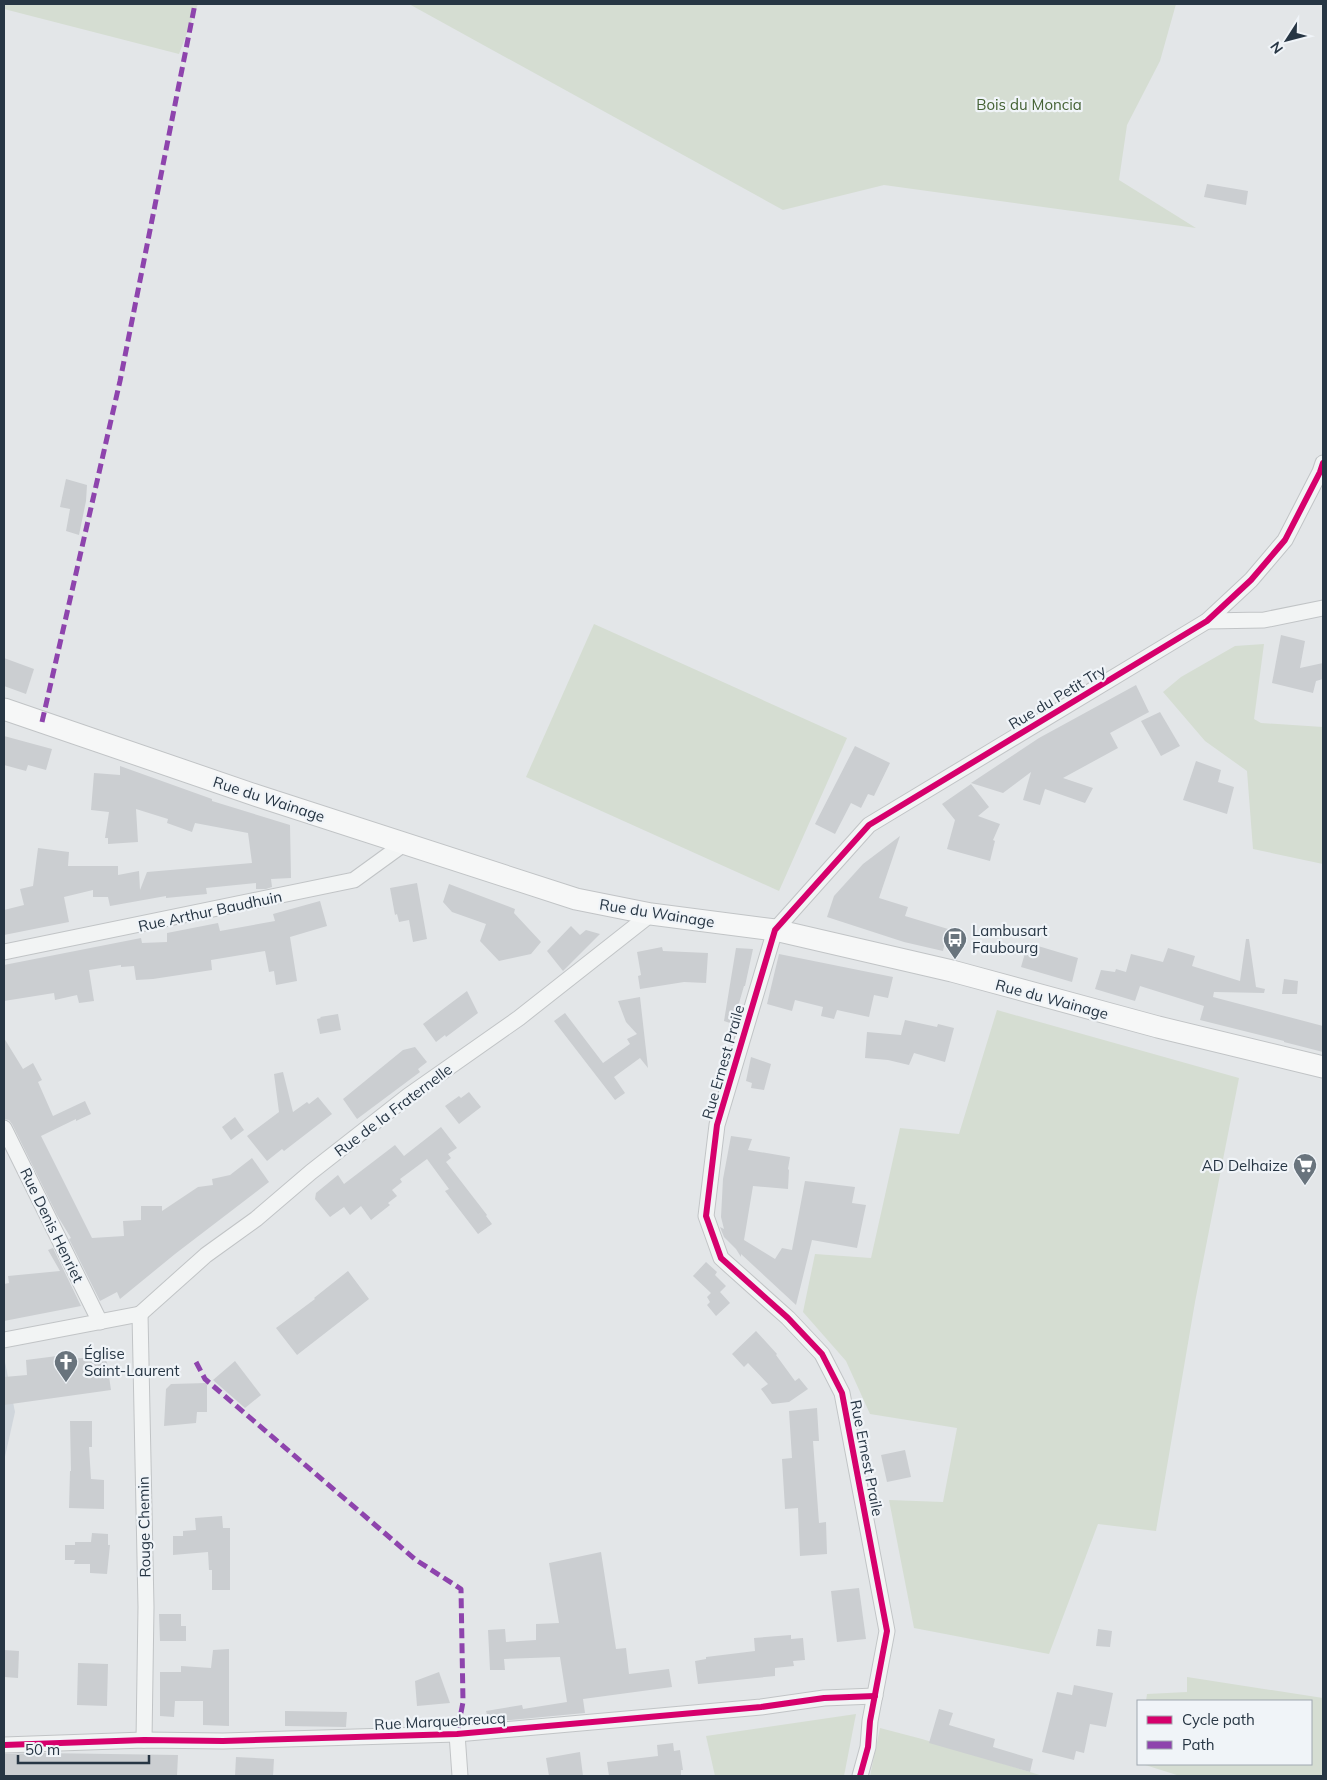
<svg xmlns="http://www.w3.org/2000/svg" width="1327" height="1780" font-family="Mulish,sans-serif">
  <rect width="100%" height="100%" fill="#e3e6e8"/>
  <polygon fill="#d0d6dc" points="4,1357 15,1412 4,1461"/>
  <g fill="#d5ddd2">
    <polygon points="4,4 198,4 179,54 4,9"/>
    <polygon points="409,4 1176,4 1160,61 1127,125 1119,180 1196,228 884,185 783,210"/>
    <polygon points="594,624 847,738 779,891 526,777"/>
    <polygon points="1264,644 1254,719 1261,723 1323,727 1323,864 1253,849 1247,771 1205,741 1163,692 1181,677 1235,646"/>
    <polygon points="997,1010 1239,1078 1195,1302 1156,1531 1098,1524 1049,1654 914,1628 889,1500 943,1502 957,1428 870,1414 846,1361 803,1312 815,1254 871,1258 900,1128 959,1134"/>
    <polygon points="1187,1677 1323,1698 1323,1776 1180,1776 1142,1764 1311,1764 1311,1701 1146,1701 1147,1694 1187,1692"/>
    <polygon points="856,1714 844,1776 715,1776 706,1736"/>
    <polygon points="880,1728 922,1739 1043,1776 870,1776"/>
  </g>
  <g fill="#cbced1">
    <polygon points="1207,184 1248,191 1246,205 1204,197"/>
    <polygon points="66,479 87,485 86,501 79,535 66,531 70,509 60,507"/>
    <polygon points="1281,635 1305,641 1300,668 1323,663 1323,679 1316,681 1313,693 1272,683"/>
    <polygon points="4,658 34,669 26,694 4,686"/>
    <polygon points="1136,685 1149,712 1110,733 1118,748 1063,778 1093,788 1085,803 1045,789 1040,805 1023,800 1031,772 1003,793 971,783 1039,738"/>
    <polygon points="1160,712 1180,746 1161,756 1141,721"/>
    <polygon points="4,736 52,749 46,770 28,765 26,771 4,765"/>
    <polygon points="855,746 890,763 874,796 868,794 861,808 851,803 835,834 815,824"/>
    <polygon points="1196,761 1221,770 1218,782 1234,787 1227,814 1183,800"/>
    <polygon points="120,766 212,799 212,801 290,825 291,878 271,879 272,887 266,889 256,889 256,883 206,888 207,894 166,898 166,896 110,906 108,897 93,897 93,890 64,897 69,922 4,935 4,910 24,905 20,889 33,886 38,848 69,852 68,866 118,866 118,875 139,871 140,890 147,872 252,863 248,833 195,823 192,832 167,823 168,819 136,809 138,842 108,844 108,838 105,838 109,812 91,810 94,773 120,775"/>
    <polygon points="971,784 989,807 978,816 1000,824 993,840 995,841 990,861 947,849 955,820 942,804"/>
    <polygon points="900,836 879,898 908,907 905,916 948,929 943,951 904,942 827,917 834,896 863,864"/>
    <polygon points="417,883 427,939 413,942 409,920 399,922 397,914 395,915 390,888"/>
    <polygon points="449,884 515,909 514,913 541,942 531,954 499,961 480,941 486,924 452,912 443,902"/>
    <polygon points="320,901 327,926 290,937 297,981 276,985 274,971 269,972 265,951 211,960 212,970 153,979 136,980 134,966 121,967 121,965 89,970 94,1001 79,1003 77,995 55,1000 54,993 4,1001 4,965 141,938 142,943 167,942 167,933 218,923 220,931 275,921 273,914"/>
    <polygon points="571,926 580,935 586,930 600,934 563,971 547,951"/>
    <polygon points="1246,939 1249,939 1256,987 1265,989 1264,993 1214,992 1213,997 1323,1026 1323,1052 1284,1042 1284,1041 1200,1020 1204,1006 1140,986 1135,1001 1095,989 1101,970 1115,972 1116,969 1126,972 1131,954 1163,962 1168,948 1195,956 1192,966 1240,981"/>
    <polygon points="1028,943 1078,958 1072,982 1021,967"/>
    <polygon points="662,947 663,951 708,953 706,983 684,982 640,989 638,976 641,975 637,952"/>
    <polygon points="736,948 753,949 745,986 744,986 733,1024 724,1021"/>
    <polygon points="779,954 893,977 888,998 874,995 869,1017 837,1010 834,1019 821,1016 823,1007 795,1000 792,1011 767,1004"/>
    <polygon points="1284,979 1298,981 1297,994 1282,994"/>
    <polygon points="467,991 478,1013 446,1037 445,1035 436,1042 423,1024"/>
    <polygon points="640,997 648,1068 640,1058 614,1077 625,1093 615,1100 554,1021 565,1013 603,1063 630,1044 627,1039 637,1034 626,1022 618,1001"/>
    <polygon points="338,1014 341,1030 320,1034 317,1019 321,1018 320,1017"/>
    <polygon points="905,1020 937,1027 938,1024 954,1028 945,1062 914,1053 909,1065 888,1060 865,1058 867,1032 901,1035"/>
    <polygon points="4,1038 23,1069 33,1063 42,1080 38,1082 53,1116 85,1101 91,1114 76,1121 76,1119 41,1136 92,1238 124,1236 123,1221 141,1220 141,1206 162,1206 162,1211 198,1187 213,1185 212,1179 230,1175 252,1158 269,1182 175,1254 120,1299 117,1292 100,1301 69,1239 71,1238 57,1215 12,1124 9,1120 4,1119"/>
    <polygon points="415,1047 427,1062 418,1069 420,1072 357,1119 343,1099 403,1050"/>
    <polygon points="751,1057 771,1064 764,1090 751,1088 752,1083 746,1081"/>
    <polygon points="283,1072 293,1112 307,1102 309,1104 318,1097 332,1114 284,1151 282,1149 267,1161 247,1136 279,1112 274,1074"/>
    <polygon points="469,1092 481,1107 459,1124 445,1106 459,1096 461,1098"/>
    <polygon points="235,1117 244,1130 231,1140 222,1127"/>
    <polygon points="441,1127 457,1148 448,1154 451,1158 446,1162 487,1215 486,1216 492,1224 478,1234 445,1191 449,1189 427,1159 400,1179 402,1182 392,1190 397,1196 388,1203 390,1205 371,1220 361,1206 350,1215 344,1207 330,1217 315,1199 316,1193 338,1175 344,1184 395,1145 404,1156"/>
    <polygon points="731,1136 752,1139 748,1150 790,1157 788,1169 789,1170 788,1189 753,1186 744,1240 775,1259 782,1248 792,1250 805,1181 855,1187 852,1203 866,1205 857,1248 812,1240 796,1305 741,1254 741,1257 736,1249 724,1237 720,1227 724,1229 721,1217 723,1179"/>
    <polygon points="53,1248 81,1306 4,1321 4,1284 9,1283 8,1276 60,1271 48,1250"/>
    <polygon points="706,1262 717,1272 715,1275 726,1286 720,1292 730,1303 716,1316 707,1305 710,1302 707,1297 711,1293 693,1276"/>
    <polygon points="348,1271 369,1299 297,1355 276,1328 315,1299 314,1298"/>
    <polygon points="756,1331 777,1354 776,1355 795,1381 799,1378 808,1389 789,1402 772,1404 761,1389 768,1384 748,1363 744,1367 732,1354"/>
    <polygon points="57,1356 58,1360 106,1356 111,1390 4,1405 4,1377 27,1375 26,1360"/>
    <polygon points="235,1361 261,1395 245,1408 213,1380"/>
    <polygon points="207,1383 207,1412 197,1412 196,1423 164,1426 166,1389 171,1384"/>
    <polygon points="817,1408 819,1441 813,1441 819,1523 826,1522 827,1554 800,1556 798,1508 785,1509 782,1459 792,1458 789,1411"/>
    <polygon points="70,1421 92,1421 92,1447 89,1447 91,1479 104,1480 104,1509 69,1508 70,1471 71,1471"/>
    <polygon points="905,1450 911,1477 887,1482 881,1455"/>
    <polygon points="222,1516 223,1528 230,1528 230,1590 212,1590 212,1570 209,1570 208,1552 173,1555 173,1536 183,1536 183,1531 196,1530 195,1518"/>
    <polygon points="92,1533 108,1534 108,1545 110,1545 107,1574 90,1573 90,1564 74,1564 75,1560 65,1560 65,1545 75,1545 75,1542 91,1542"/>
    <polygon points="601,1552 616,1649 626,1648 629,1674 669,1669 672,1687 583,1699 585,1713 489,1722 486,1711 522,1705 523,1709 567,1702 560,1657 504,1659 505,1670 490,1670 488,1630 505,1629 506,1642 536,1640 536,1624 559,1623 549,1563"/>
    <polygon points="859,1588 866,1639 837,1642 831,1591"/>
    <polygon points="159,1614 181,1614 181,1626 186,1626 186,1641 160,1641"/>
    <polygon points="1098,1629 1112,1631 1110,1647 1096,1646"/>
    <polygon points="791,1635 791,1639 803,1638 805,1660 793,1661 794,1666 775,1668 775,1676 698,1684 695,1661 706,1659 706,1657 755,1651 754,1638"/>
    <polygon points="229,1649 229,1726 203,1725 203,1701 175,1701 174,1717 160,1716 160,1672 181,1672 181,1666 211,1668 213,1650"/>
    <polygon points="4,1650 19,1651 18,1678 4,1677"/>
    <polygon points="78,1663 108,1664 107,1706 77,1705"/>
    <polygon points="439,1672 450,1703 417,1706 415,1681"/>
    <polygon points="1074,1685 1113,1693 1106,1727 1090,1724 1084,1753 1076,1751 1074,1760 1042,1752 1057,1692 1072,1695"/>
    <polygon points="939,1709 953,1713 949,1725 995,1739 993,1747 1033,1759 1030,1772 929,1743"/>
    <polygon points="285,1711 347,1712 346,1727 285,1726"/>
    <polygon points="673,1743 674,1751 680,1750 683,1770 681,1770 681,1776 609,1776 607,1762 658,1756 657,1745"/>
    <polygon points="580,1752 583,1776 549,1776 546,1758"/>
    <polygon points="43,1753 178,1755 177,1776 4,1776 4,1754"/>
    <polygon points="236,1757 274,1759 273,1776 235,1776"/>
  </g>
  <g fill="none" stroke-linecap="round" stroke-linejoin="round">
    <g stroke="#c1c4c6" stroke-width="17">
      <g id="street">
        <polyline points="1207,621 1264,620 1323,608"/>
        <polyline points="4,952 354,880 405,843"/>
        <polyline points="4,1128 100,1322"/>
        <polyline points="140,1314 206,1255 256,1219 311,1172 408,1096 519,1018 651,914"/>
        <polyline points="140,1314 146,1607 144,1740"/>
        <polyline points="4,1340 140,1314"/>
        <polyline points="457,1734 460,1776"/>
        <polyline points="4,1745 144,1740 223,1741 457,1734 761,1707 824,1698 875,1696"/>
        <polyline points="860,1776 868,1747 870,1721 887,1631 842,1393 822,1354 788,1318 721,1258 706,1216 717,1125 775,930 869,825 1207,621 1251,580 1285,540 1320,472 1323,463"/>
      </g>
    </g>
    <g stroke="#c1c4c6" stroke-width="23">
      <polyline id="secondary" points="4,709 258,796 576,899 651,914 775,930 952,971 1158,1027 1323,1067"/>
    </g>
    <use href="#street" stroke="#f2f4f4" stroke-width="15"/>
    <use href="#secondary" stroke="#f6f7f7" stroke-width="21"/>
    <g stroke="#8e44ad" stroke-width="5" stroke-dasharray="10 5" stroke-linecap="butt">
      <polyline points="42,722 120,381 195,4"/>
      <polyline points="196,1362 205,1379 416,1560 461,1589 463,1702 457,1734"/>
    </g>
    <g stroke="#f0f4f8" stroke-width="9">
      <g id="cycleway">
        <polyline points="4,1745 144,1740 223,1741 457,1734 761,1707 824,1698 875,1696"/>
        <polyline points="860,1776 868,1747 870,1721 887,1631 842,1393 822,1354 788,1318 721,1258 706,1216 717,1125 775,930 869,825 1207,621 1251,580 1285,540 1320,472 1323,463"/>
      </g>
    </g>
    <use href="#cycleway" stroke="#d6006c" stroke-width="6"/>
  </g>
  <defs>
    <g id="bus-pin" transform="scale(1.25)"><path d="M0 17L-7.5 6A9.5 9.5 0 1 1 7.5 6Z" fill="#69747d" stroke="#f0f4f8"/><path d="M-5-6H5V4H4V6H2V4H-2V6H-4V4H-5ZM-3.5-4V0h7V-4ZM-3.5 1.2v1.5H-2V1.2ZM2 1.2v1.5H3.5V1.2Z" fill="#fff"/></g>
    <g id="supermarket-pin" transform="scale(1.25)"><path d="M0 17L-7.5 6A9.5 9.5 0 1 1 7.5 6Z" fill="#69747d" stroke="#f0f4f8"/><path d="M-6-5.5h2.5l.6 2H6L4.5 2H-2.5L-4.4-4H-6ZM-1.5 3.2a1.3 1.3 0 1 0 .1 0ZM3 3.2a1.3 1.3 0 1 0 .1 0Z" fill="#fff"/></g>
    <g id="church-pin" transform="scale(1.25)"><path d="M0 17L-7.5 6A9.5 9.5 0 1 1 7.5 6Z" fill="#69747d" stroke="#f0f4f8"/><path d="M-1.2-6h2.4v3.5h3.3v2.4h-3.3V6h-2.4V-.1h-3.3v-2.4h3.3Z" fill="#fff"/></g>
  </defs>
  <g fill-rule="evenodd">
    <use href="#bus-pin" x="955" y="939"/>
    <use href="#supermarket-pin" x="1305" y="1165"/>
    <use href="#church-pin" x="66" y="1362"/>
  </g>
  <g text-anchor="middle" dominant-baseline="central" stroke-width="4.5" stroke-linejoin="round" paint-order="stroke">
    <g font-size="15" fill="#436133" stroke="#f0f4f8">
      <text x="1029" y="104">Bois du Moncia</text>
    </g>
    <g font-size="15" fill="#273644" stroke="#f0f4f8">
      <text transform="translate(1057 697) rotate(-31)">Rue du Petit Try</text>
      <text transform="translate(269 799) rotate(18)">Rue du Wainage</text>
      <text transform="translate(210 911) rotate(-12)">Rue Arthur Baudhuin</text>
      <text transform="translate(657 913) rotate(9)">Rue du Wainage</text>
      <text transform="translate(1052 999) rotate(15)">Rue du Wainage</text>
      <text transform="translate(723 1062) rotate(-74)">Rue Ernest Praile</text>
      <text transform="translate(393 1110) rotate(-37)">Rue de la Fraternelle</text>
      <text transform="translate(52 1225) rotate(64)">Rue Denis Henriet</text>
      <text transform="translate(867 1458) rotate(79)">Rue Ernest Praile</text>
      <text transform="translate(144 1527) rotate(-91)">Rouge Chemin</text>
      <text transform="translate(440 1721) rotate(-3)">Rue Marquebreucq</text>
    </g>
    <g font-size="15" fill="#273644" stroke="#f0f4f8" text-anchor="start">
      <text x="972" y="930">Lambusart<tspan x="972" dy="17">Faubourg</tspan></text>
      <text x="1288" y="1165" text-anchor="end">AD Delhaize</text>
      <text x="84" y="1353">Église<tspan x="84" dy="17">Saint-Laurent</tspan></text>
    </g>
  </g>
  <rect width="1327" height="1780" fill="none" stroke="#273644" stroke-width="10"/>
  <rect x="1137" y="1700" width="175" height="65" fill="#f0f4f8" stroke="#a0a8b0"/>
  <rect x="1147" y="1716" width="25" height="8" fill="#d6006c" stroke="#a0a8b0"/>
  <text x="1182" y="1725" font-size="15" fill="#273644">Cycle path</text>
  <rect x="1147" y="1741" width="25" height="8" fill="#8e44ad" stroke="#a0a8b0"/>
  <text x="1182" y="1750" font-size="15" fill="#273644">Path</text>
  <g transform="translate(1287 40) rotate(234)" stroke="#f0f4f8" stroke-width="4" paint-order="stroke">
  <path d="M0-4L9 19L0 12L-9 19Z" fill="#273644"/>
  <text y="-8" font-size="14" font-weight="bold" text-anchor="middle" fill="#273644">N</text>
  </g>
  <path d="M18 1755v8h131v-8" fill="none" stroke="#273644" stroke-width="2.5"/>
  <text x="25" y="1755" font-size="15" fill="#273644" stroke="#f0f4f8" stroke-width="4" paint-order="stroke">50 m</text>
</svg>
